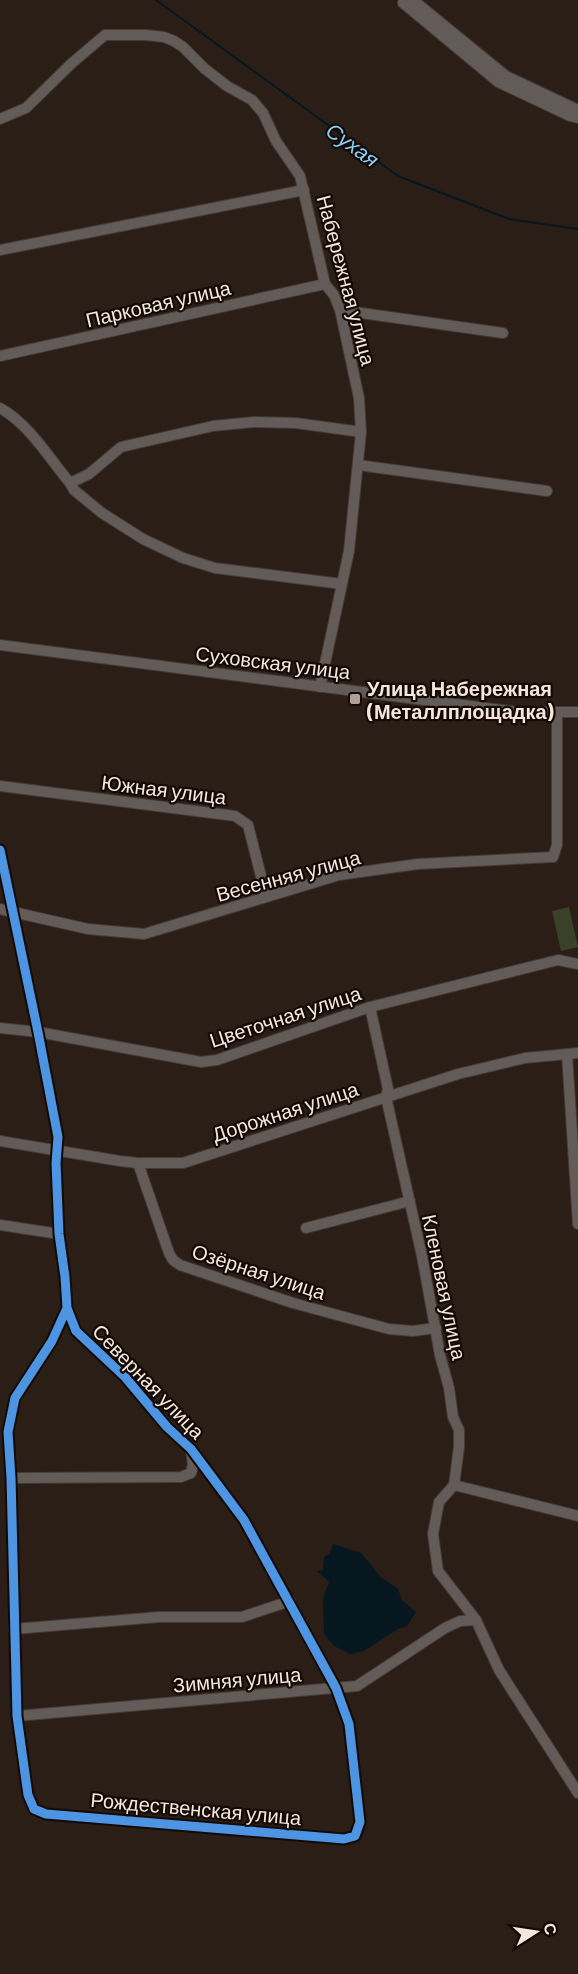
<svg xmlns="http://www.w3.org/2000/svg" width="578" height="1974" font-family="Barlow,sans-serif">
  <rect width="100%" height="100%" fill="#2a1e16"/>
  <polygon fill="#3a4129" points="569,907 578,947 561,951 552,911"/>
  <polygon fill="#061720" points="333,1544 361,1553 381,1577 398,1589 402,1600 416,1612 407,1626 398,1629 364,1651 350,1654 334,1646 324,1634 323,1599 329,1582 317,1571 323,1570 324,1557 330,1554"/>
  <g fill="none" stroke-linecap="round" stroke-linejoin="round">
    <polyline stroke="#061720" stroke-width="2" points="156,0 398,176 509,219 578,229"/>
    <g stroke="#453b34" stroke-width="12">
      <g id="minor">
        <polyline points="407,0 403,3 498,82 570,116 578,118"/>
        <polyline points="413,0 506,76 578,110"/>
        <polyline points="0,119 26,108 72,63 105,35 146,35 164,37 174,41 183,47 205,69 227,86 252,100 263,113 276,141 300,176 325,284 334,295 340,310 359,398 361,432 349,551 320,687"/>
        <polyline points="0,250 304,190"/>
        <polyline points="340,310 503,333"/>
        <polyline points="0,356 325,284"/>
        <path d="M0 408C29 424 49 458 70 483L89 474 121 447 213 426 254 422 296 423 361 432"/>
        <polyline points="358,465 547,491"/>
        <polyline points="70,483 74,490 102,513 143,539 183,558 215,568 342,584"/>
        <polyline points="0,645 517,712 578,712"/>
        <polyline points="0,786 235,816 248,825 266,896"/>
        <polyline points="0,850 38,1032 58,1137 56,1163 59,1234 65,1277 67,1308 76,1331 125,1377 167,1427 191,1449 244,1520 336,1688 349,1724 360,1822 355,1836 344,1839 46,1814 34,1809 28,1795 17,1716 11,1478 8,1432 15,1398 52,1341 67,1308"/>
        <polyline points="0,909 88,929 144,934 339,875 418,864 553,857 557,845 557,713"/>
        <polyline points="370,1007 388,1089 386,1097 422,1256 440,1355 449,1388 453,1417 459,1430 459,1447 454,1485"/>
        <polyline points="0,1028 38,1032 201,1062 217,1060 370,1007 558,960 578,964"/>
        <polyline points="567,1054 578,1224"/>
        <polyline points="0,1141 120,1161 138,1163 183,1163 458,1074 525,1058 578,1053"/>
        <polyline points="138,1163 169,1253 173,1260 180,1265 293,1303 389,1329 413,1331 436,1328"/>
        <polyline points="0,1225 59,1234"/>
        <polyline points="306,1228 410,1201"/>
        <polyline points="11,1478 181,1477 191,1473 193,1465 191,1450"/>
        <polyline points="578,1516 454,1485 439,1502 433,1534 438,1571 476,1620 499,1670 578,1793"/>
        <polyline points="14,1629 159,1617 242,1617 290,1601"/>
        <polyline points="17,1716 357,1686 445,1628 460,1621 476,1620"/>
      </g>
    </g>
    <use href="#minor" stroke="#635b58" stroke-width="10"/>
    <g stroke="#130a05" stroke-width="13">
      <polyline id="cycleway" points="0,850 38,1032 58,1137 56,1163 59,1234 65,1277 67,1308 76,1331 125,1377 167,1427 191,1449 244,1520 336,1688 349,1724 360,1822 355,1836 344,1839 46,1814 34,1809 28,1795 17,1716 11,1478 8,1432 15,1398 52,1341 67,1308"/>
    </g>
    <use href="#cycleway" stroke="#4d94e3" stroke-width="9"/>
  </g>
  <rect fill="#afa197" stroke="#130a05" stroke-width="2" x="349" y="693" width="12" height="12" rx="3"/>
  <g text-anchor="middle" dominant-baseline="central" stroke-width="4.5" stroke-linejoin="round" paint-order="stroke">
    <g font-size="20" fill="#f6e7dd" stroke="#130a05">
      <text transform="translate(347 280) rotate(75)">Набережная улица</text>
      <text transform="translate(158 303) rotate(-13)">Парковая улица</text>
      <text transform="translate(273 662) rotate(7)">Суховская улица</text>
      <text transform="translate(164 789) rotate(7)">Южная улица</text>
      <text transform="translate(288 875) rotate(-15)">Весенняя улица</text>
      <text transform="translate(285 1016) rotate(-18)">Цветочная улица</text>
      <text transform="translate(285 1111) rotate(-18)">Дорожная улица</text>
      <text transform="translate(259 1271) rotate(18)">Озёрная улица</text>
      <text transform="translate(445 1287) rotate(78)">Кленовая улица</text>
      <text transform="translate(149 1381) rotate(46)">Северная улица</text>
      <text transform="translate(237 1679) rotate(-5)">Зимняя улица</text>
      <text transform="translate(196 1808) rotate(5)">Рождественская улица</text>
    </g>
    <g font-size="20" font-weight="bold" fill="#f6e7dd" stroke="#130a05" text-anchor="start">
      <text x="367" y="688">Улица Набережная<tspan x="367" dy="23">(Металлплощадка)</tspan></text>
    </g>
    <g font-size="21" font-style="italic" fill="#8ad0f8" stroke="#130a05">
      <text transform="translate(353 144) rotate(36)">Сухая</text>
    </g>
  </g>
  <g transform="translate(536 1932) rotate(78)" stroke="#130a05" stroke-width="4.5" paint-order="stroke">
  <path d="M0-4.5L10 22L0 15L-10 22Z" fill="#f6e7dd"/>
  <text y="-9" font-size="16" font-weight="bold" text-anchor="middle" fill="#f6e7dd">С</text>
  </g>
</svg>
